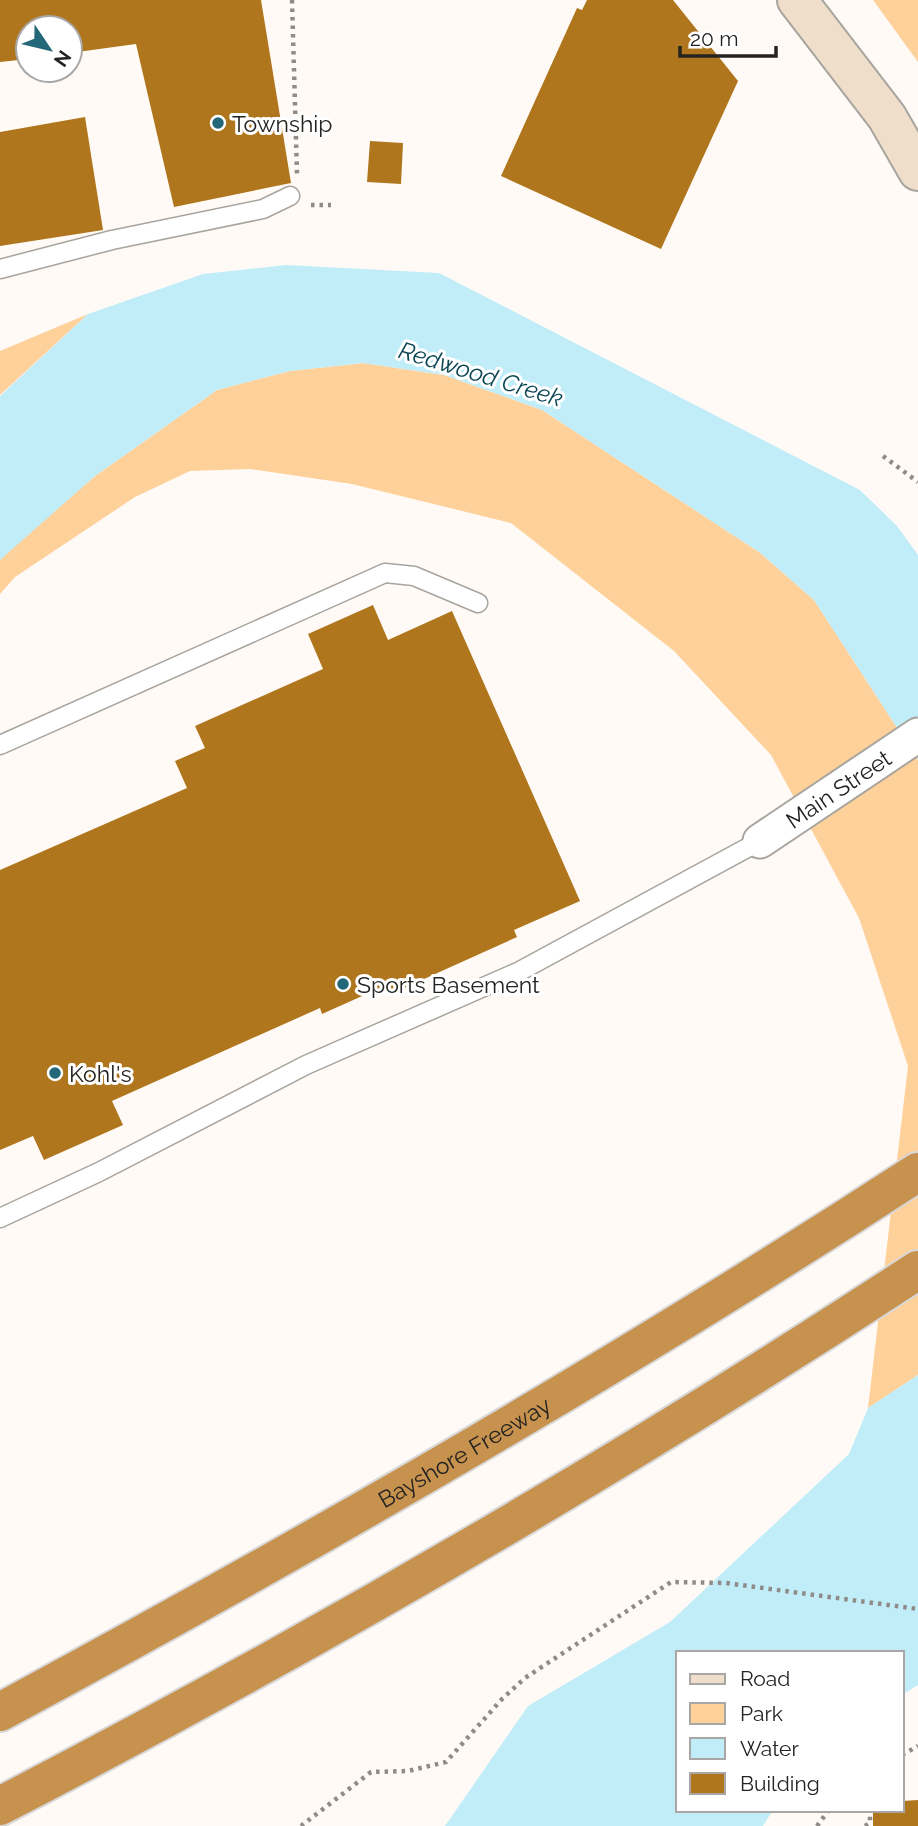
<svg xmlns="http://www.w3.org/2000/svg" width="918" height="1826" font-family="Raleway,sans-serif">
  <rect width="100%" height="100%" fill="#fffaf6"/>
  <g fill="#ffd19a">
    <polygon points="873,0 918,0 918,62"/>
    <polygon points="88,314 0,395 0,351"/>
    <polygon points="363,363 444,375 542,410 759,552 814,600 918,760 918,1375 868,1408 908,1066 859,918 771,755 674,651 511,523 352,484 250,469 190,471 135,497 15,577 0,594 0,560 6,553 95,476 217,390 290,371"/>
  </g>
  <g fill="#c1edf9">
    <polygon points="286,265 439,273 860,490 897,526 918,555 918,760 814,600 759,552 542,410 444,375 363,363 290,371 217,390 95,476 0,560 0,396 88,314 203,274"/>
    <polygon points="918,1375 918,1685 902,1695 902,1653 678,1653 678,1810 773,1810 763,1826 445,1826 528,1706 670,1622 849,1454 868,1408"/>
  </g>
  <g fill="#b0761d">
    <polygon points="0,0 261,0 291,183 174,207 136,44 70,53 70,28 28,28 28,59 0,62"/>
    <polygon points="587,0 673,0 738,81 661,249 501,176 577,8 582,10"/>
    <polygon points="85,117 103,230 0,246 0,132"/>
    <polygon points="370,141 403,143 401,184 367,182"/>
    <polygon points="373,605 388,640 452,611 580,901 514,930 517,937 393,993 389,984 322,1014 320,1008 112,1101 123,1125 44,1160 33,1136 0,1150 0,870 187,788 175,761 205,748 195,726 323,669 308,634"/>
    <polygon points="918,1800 918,1826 873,1826 873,1810 902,1810 902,1801"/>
  </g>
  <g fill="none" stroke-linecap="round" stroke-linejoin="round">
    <g stroke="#a8a49e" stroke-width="21">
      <g id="lane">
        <polyline points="0,269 112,240 263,209 290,196"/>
        <polyline points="0,745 385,573 414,576 478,603"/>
        <polyline points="0,1218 99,1172 306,1065 520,971 760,841"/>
      </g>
    </g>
    <g stroke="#a8a49e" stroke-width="37">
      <g id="street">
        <path id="s1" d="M760 841 918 735"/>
      </g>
    </g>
    <g stroke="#a8a49e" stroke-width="42">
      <polyline id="secondary" points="797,0 887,117 918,171"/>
    </g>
    <g stroke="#d8d7d7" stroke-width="42">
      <g id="highway">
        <path id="s2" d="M0 1712C312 1544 620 1366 918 1172"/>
        <path d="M0 1806C314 1643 622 1464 918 1270"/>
      </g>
    </g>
    <g stroke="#8e8b88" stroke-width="4.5" stroke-dasharray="3.5 5" stroke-linecap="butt">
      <polyline points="292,0 297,174"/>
      <polyline points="311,205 331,205"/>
      <polyline points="883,456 918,482"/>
      <polyline points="902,1755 918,1746"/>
      <polyline points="301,1826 371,1772 408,1771 446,1762 502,1699 525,1678 671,1582 726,1583 918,1609"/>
      <polyline points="817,1826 829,1810"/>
      <polyline points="865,1826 870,1823 870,1810"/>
    </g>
    <use href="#lane" stroke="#fff" stroke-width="18"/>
    <use href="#street" stroke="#fff" stroke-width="33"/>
    <use href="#secondary" stroke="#eedeca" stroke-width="38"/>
    <use href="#highway" stroke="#c6924e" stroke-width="38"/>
  </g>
  <g fill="#236878" stroke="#fff" stroke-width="2.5">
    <circle cx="218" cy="123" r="7"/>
    <circle cx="343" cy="984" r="7"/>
    <circle cx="55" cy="1073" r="7"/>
  </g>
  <g text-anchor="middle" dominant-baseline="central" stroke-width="6" stroke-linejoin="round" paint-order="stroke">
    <g font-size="23" fill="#252321" stroke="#fff" text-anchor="start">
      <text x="232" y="123">Township</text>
      <text x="357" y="984">Sports Basement</text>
      <text x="69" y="1073">Kohl's</text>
    </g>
    <g font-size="23" fill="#252321" stroke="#fff">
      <text stroke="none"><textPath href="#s1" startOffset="94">Main Street</textPath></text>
      <text stroke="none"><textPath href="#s2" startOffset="532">Bayshore Freeway</textPath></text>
    </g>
    <g font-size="24" font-style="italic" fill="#0a4653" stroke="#fff">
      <text transform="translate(481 374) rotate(17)">Redwood Creek</text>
    </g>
  </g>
  <rect x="676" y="1651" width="228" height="161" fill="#ffffff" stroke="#a8a7a6" stroke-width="2"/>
  <rect x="690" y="1674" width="35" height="10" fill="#eedeca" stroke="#a8a7a6" stroke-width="2"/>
  <text x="740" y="1686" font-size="21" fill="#252321">Road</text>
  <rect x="690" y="1703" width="35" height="21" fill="#ffd19a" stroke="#a8a7a6" stroke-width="2"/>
  <text x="740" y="1721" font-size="21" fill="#252321">Park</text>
  <rect x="690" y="1738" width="35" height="21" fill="#c1edf9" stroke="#a8a7a6" stroke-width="2"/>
  <text x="740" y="1756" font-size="21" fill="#252321">Water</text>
  <rect x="690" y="1773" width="35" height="21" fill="#b0761d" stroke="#a8a7a6" stroke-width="2"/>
  <text x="740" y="1791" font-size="21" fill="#252321">Building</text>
  <g transform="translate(49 49) rotate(125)"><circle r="33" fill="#ffffff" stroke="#a8a7a6" stroke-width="2"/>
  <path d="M0-5L12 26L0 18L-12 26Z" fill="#236878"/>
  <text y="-10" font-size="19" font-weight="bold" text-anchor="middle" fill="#252321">N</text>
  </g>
  <path d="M680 46v10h96v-10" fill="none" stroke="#252321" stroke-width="3.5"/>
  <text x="690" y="46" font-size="21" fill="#252321" stroke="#ffffff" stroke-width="5" paint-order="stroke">20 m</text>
</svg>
